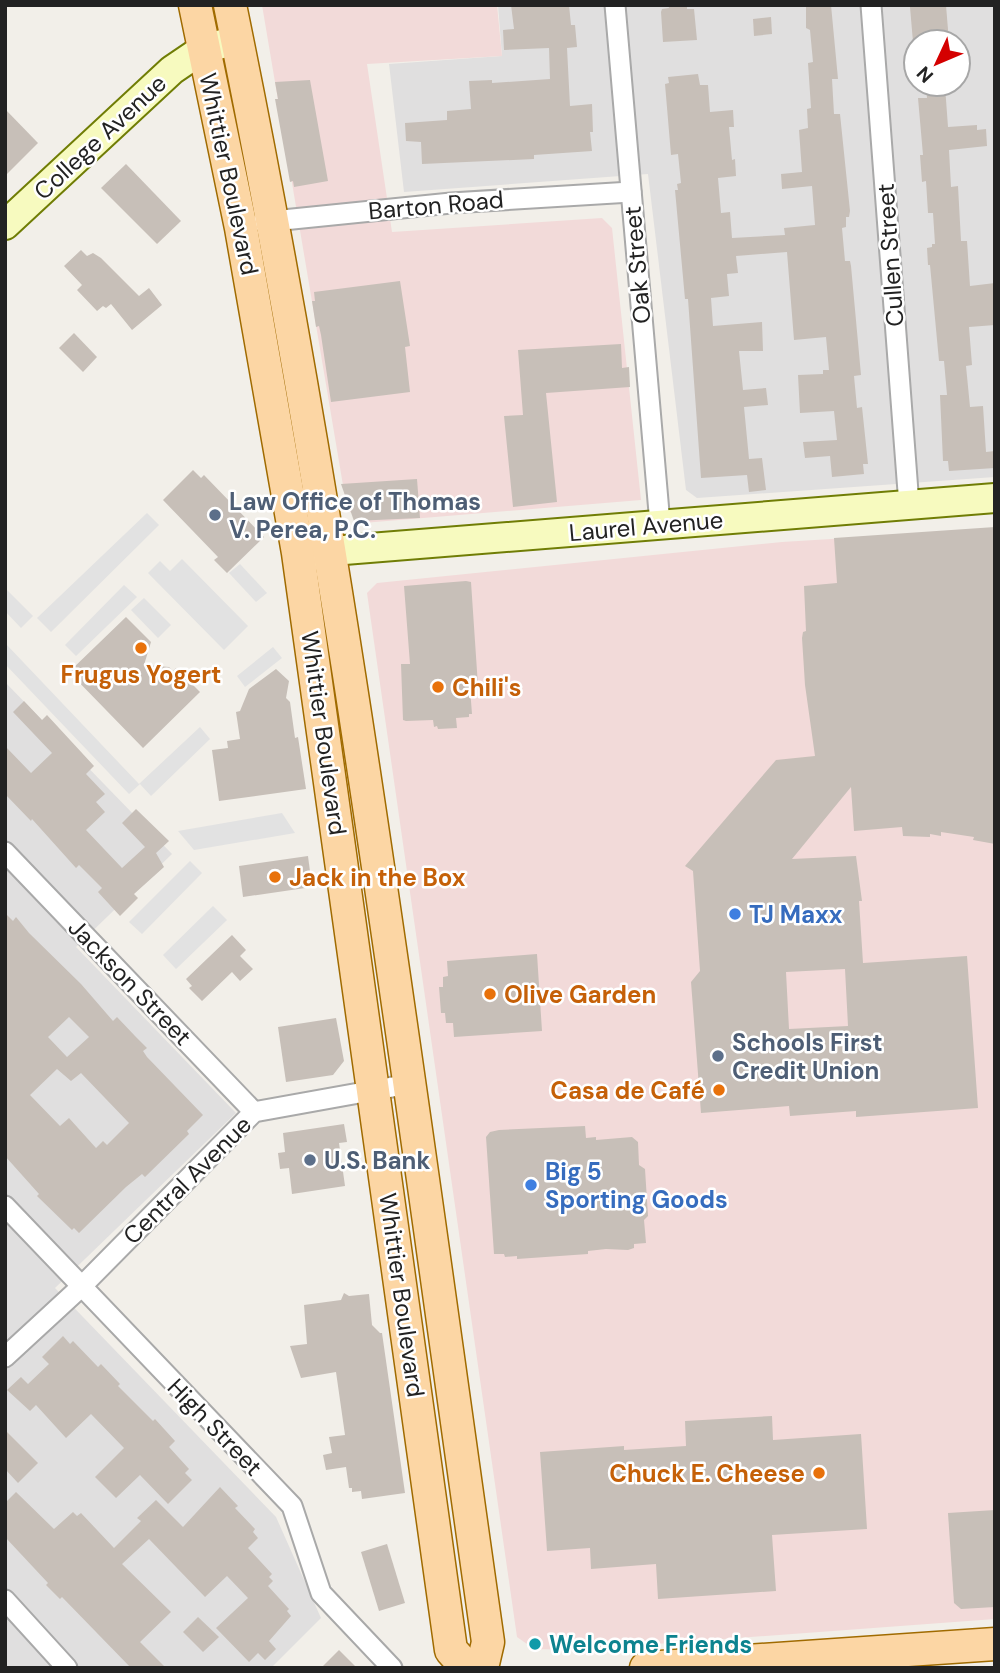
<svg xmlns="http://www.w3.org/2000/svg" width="1000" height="1673" font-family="'DM Sans',sans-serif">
  <rect width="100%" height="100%" fill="#f2efe9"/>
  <g fill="#e0dfdf" fill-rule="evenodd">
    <path d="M498 5H995V477L697 498 686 490 648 174 404 192 389 64 502 56ZM916 42H958V84H916Z"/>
    <polygon points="5,682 172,854 76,947 236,1113 55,1288 276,1517 321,1618 271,1668 5,1668"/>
  </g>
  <g fill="#f2dad9">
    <polygon points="262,5 497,5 502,56 367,64 392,232 602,218 612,228 641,500 363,523 347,509"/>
    <polygon points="995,529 995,1619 575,1650 534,1649 517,1637 367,593 377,583 782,542"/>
  </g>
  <g fill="#e2e2e2">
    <polygon points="147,513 159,525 51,632 37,618"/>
    <polygon points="182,559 248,626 224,650 148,573 160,561 170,571"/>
    <polygon points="240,564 267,593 256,602 229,573"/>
    <polygon points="124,585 137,597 76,656 65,645"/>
    <polygon points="5,588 33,616 21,628 5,611"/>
    <polygon points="144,598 171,625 158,638 131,610"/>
    <polygon points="5,643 139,784 200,727 210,739 151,796 140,784 129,794 5,664"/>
    <polygon points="273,647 282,658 245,687 237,676"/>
    <polygon points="282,813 295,833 194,850 178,831"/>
    <polygon points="190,861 202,873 142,934 129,922"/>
    <polygon points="213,906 227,920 176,969 163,955"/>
  </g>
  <g fill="#c7bfb8" fill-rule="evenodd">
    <polygon points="511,5 569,5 571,25 575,25 577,47 567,48 570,106 592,104 593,132 590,132 592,151 534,155 534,159 422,164 421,142 406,141 405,123 447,120 447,111 471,109 469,81 492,80 492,83 550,79 549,48 504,50 503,30 514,29"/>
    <polygon points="668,5 687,5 687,9 694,9 697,40 663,42 661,12 662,9 669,8"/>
    <polygon points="806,5 831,5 838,79 832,79 834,114 840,114 850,211 849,217 846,217 846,227 842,228 845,261 850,261 851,266 861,375 854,376 857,408 862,407 868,464 863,464 864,474 832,477 830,456 805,458 803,442 837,440 834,411 800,413 798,375 823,374 823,370 829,370 826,337 794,340 787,252 736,256 738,273 727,274 729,296 711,298 713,326 762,322 763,351 739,351 743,390 766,388 768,405 744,407 749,459 762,458 766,490 749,492 747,475 701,478 688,299 685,299 675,190 678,190 677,184 681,183 678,154 671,155 665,84 669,83 668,77 698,74 700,85 708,85 710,112 733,110 734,127 729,127 732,160 735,159 736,176 718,178 721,213 730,212 732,238 785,235 784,228 815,225 812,186 782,189 781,174 802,172 799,130 808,128 807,109 811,108 808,63 813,62 810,30 806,28"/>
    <polygon points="914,5 946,5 949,42 913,42 910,7"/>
    <polygon points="771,17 772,34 754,36 753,19"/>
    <polygon points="310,80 328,181 294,187 293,181 290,182 275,99 278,99 275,82"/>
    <polygon points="945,86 948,127 977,125 977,130 986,129 987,146 949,150 951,187 958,186 961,241 967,241 970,286 995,283 995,325 969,327 972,365 966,366 970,407 983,406 986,452 995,451 995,468 949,471 948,461 943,461 940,395 947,395 944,361 939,361 930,265 928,265 927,248 932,247 932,244 935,244 933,213 928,213 926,181 922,182 920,155 923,155 918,98 927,98 926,87"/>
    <polygon points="5,109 38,143 5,176"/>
    <polygon points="126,164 181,221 157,244 101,188"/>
    <polygon points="81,250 87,256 93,253 101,258 139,296 149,288 162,305 132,330 111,304 106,308 103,306 97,311 77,290 82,285 64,266"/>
    <polygon points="400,281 410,346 405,347 410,392 331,402 321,335 319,326 316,327 312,301 315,301 314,292"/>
    <polygon points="74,333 97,357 83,372 59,348"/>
    <polygon points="621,344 622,368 629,367 630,387 546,393 557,502 513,507 504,416 523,415 518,350"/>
    <polygon points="193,470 201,478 204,475 264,537 227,573 214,560 218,557 163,500"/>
    <polygon points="417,479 420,518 354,521 341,484"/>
    <path d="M995 527V844L973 840 974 837 941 832V836L930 834V837L903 836 902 827 854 831 851 787 792 859 856 856 862 901H859L863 963 967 956 978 1108 856 1117V1111L790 1116 789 1106 701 1113 691 982 700 971 693 871 685 866 776 760 815 756 805 685 802 638 803 632 806 631 804 586 837 583 834 538ZM845 969 848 1026 789 1029 786 972Z"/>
    <polygon points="466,581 471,582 478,686 470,688 472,714 469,714 469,717 456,718 457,728 438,729 437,726 434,727 433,720 406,721 403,720 401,664 410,664 404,586"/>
    <polygon points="126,617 151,642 144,665 169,667 173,671 176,668 200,692 143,748 69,672"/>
    <polygon points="276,669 289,681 286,698 290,702 295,738 298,737 306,789 219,801 212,750 228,748 227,741 240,739 236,712 240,711 249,689"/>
    <polygon points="24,701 42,720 47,715 94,766 86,774 105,794 96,802 105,812 86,830 122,868 145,847 122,823 136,809 169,841 156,853 164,867 134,894 138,898 120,916 98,892 102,888 79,865 76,868 32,819 31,821 5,794 5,746 31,773 52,753 13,712"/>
    <polygon points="308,856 312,887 243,897 239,866"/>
    <path d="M5 913 13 921 16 917 29 933 81 984 113 1021 117 1017 135 1036 147 1048 143 1051 147 1057 203 1115 187 1131 189 1134 145 1177 142 1174 126 1187 79 1233 74 1228 72 1230 37 1196 39 1194 5 1156ZM69 1017 89 1037 67 1057 48 1037ZM57 1069 71 1081 81 1073 129 1123 107 1145 103 1141 96 1148 69 1118 60 1126 30 1095Z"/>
    <polygon points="232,935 246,950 240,956 253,969 240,981 232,972 202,1001 189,988 192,986 186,979"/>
    <polygon points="537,954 542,1031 454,1037 453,1023 446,1023 445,1013 441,1013 439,987 443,987 443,977 448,976 447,961"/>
    <polygon points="336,1018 344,1061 333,1075 286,1082 278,1027"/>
    <polygon points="344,1124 347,1142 339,1143 345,1186 292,1194 289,1168 280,1169 278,1153 285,1152 283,1133"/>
    <polygon points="585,1126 586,1138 596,1137 596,1140 632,1137 638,1142 639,1165 645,1169 648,1216 644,1220 646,1243 634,1244 634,1248 628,1250 606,1249 588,1251 588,1254 517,1259 517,1256 505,1257 504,1254 494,1254 486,1137 490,1132 499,1130"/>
    <polygon points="344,1293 349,1296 369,1294 372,1325 380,1333 382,1333 405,1493 362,1499 361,1491 352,1492 352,1488 349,1488 346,1467 326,1470 323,1455 332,1453 329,1437 345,1435 336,1372 301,1378 290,1346 307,1344 304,1305 341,1300"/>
    <polygon points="63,1336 70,1344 73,1341 98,1367 101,1364 120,1384 118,1386 153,1421 155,1419 175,1441 169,1447 189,1469 185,1473 192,1480 168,1504 140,1475 116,1498 95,1477 124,1448 91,1414 66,1438 36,1405 30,1411 7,1390 21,1377 28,1384 49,1364 42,1357"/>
    <polygon points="772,1416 773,1440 861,1434 867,1529 772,1535 776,1591 658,1599 656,1564 591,1569 590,1548 547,1551 540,1452 624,1446 624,1450 686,1446 685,1421"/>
    <polygon points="5,1430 38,1463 18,1483 5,1469"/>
    <polygon points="220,1487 238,1506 235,1508 255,1529 253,1532 258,1538 248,1548 272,1574 269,1577 273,1581 268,1586 289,1609 287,1611 291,1616 269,1641 276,1649 265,1660 258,1653 249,1662 216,1628 248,1598 227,1576 205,1597 149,1539 122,1564 171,1612 140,1642 166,1668 131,1668 62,1597 60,1599 46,1585 48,1583 5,1537 5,1503 16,1492 54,1529 73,1512 77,1516 81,1513 114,1548 141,1521 137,1518 156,1500 183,1527"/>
    <polygon points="995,1510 995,1607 961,1609 954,1603 948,1513"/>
    <polygon points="387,1544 405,1603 379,1611 361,1552"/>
    <polygon points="198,1617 219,1637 203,1652 183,1632"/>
    <polygon points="339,1650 357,1668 321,1668"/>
  </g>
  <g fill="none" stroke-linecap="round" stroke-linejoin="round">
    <g stroke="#a9a9a9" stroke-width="23">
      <g id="street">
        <polyline points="615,5 660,524"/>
        <polyline points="871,5 909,505"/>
        <polyline points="263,222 451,203 631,192"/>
        <polyline points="5,852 254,1112"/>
        <polyline points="5,1206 292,1506 321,1593 392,1668"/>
        <polyline points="5,1357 81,1287 254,1112 409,1084"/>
        <polyline points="5,1600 67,1668"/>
      </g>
    </g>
    <g stroke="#707d05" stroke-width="32">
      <g id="secondary">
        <polyline points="5,225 172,70 203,49 237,40"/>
        <polyline points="307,553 995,498"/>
      </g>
    </g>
    <g stroke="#a06b00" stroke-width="35">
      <g id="primary">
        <polyline points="195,5 241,228 298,553 451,1650 467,1668"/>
        <path d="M230 5C341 546 410 1095 488 1642L482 1668"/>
        <polyline points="646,1668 995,1644"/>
      </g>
    </g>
    <use href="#street" stroke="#fff" stroke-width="19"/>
    <use href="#secondary" stroke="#f7fabf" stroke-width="28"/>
    <use href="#primary" stroke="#fcd6a4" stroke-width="32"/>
  </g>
  <g fill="#5c6f8a" stroke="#fff" stroke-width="2.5">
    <circle cx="215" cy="515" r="7"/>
    <circle cx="718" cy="1056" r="7"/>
    <circle cx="310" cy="1160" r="7"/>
  </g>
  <g fill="#e8710a" stroke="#fff" stroke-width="2.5">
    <circle cx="141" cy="648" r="7"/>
    <circle cx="438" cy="687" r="7"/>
    <circle cx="275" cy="877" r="7"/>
    <circle cx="490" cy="994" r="7"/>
    <circle cx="719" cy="1090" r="7"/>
    <circle cx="819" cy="1473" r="7"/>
  </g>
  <g fill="#3f7fe0" stroke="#fff" stroke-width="2.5">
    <circle cx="735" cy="914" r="7"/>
    <circle cx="531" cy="1185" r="7"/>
  </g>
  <circle fill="#0f9aa8" stroke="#fff" stroke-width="2.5" cx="535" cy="1644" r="7"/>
  <g text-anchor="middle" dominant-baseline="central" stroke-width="5" stroke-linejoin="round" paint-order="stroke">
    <g font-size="24" fill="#222" stroke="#fff">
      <text transform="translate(100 137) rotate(-43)">College Avenue</text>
      <text transform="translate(229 174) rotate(78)">Whittier Boulevard</text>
      <text transform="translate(436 205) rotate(-5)">Barton Road</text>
      <text transform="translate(890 255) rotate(-94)">Cullen Street</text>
      <text transform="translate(637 265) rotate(-95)">Oak Street</text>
      <text transform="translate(646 526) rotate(-5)">Laurel Avenue</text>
      <text transform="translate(324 733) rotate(82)">Whittier Boulevard</text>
      <text transform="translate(130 982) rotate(46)">Jackson Street</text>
      <text transform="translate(187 1180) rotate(-45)">Central Avenue</text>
      <text transform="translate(402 1295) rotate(82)">Whittier Boulevard</text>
      <text transform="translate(215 1427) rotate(46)">High Street</text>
    </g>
    <g font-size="24" font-weight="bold" fill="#4e5e75" stroke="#fff" text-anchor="start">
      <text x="229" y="501">Law Office of Thomas<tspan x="229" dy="28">V. Perea, P.C.</tspan></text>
      <text x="732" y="1042">Schools First<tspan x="732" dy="28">Credit Union</tspan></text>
      <text x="324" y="1160">U.S. Bank</text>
    </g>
    <g font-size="24" font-weight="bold" fill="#c56008" stroke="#fff" text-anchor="start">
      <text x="141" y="674" text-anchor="middle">Frugus Yogert</text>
      <text x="452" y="687">Chili's</text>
      <text x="289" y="877">Jack in the Box</text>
      <text x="504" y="994">Olive Garden</text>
      <text x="705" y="1090" text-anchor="end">Casa de Café</text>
      <text x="805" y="1473" text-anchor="end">Chuck E. Cheese</text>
    </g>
    <g font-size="24" font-weight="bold" fill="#366cbe" stroke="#fff" text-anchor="start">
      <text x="749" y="914">TJ Maxx</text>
      <text x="545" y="1171">Big 5<tspan x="545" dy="28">Sporting Goods</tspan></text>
    </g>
    <g font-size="24" font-weight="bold" fill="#0d838f" stroke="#fff" text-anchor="start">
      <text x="549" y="1644">Welcome Friends</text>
    </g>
  </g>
  <rect width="1000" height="1673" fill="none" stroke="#222222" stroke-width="14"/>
  <g transform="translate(937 63) rotate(226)"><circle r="33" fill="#ffffff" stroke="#a7a7a7" stroke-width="2"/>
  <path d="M0-5L12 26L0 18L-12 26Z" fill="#d40000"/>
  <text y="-10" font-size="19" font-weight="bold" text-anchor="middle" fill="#222222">N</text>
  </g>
</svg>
